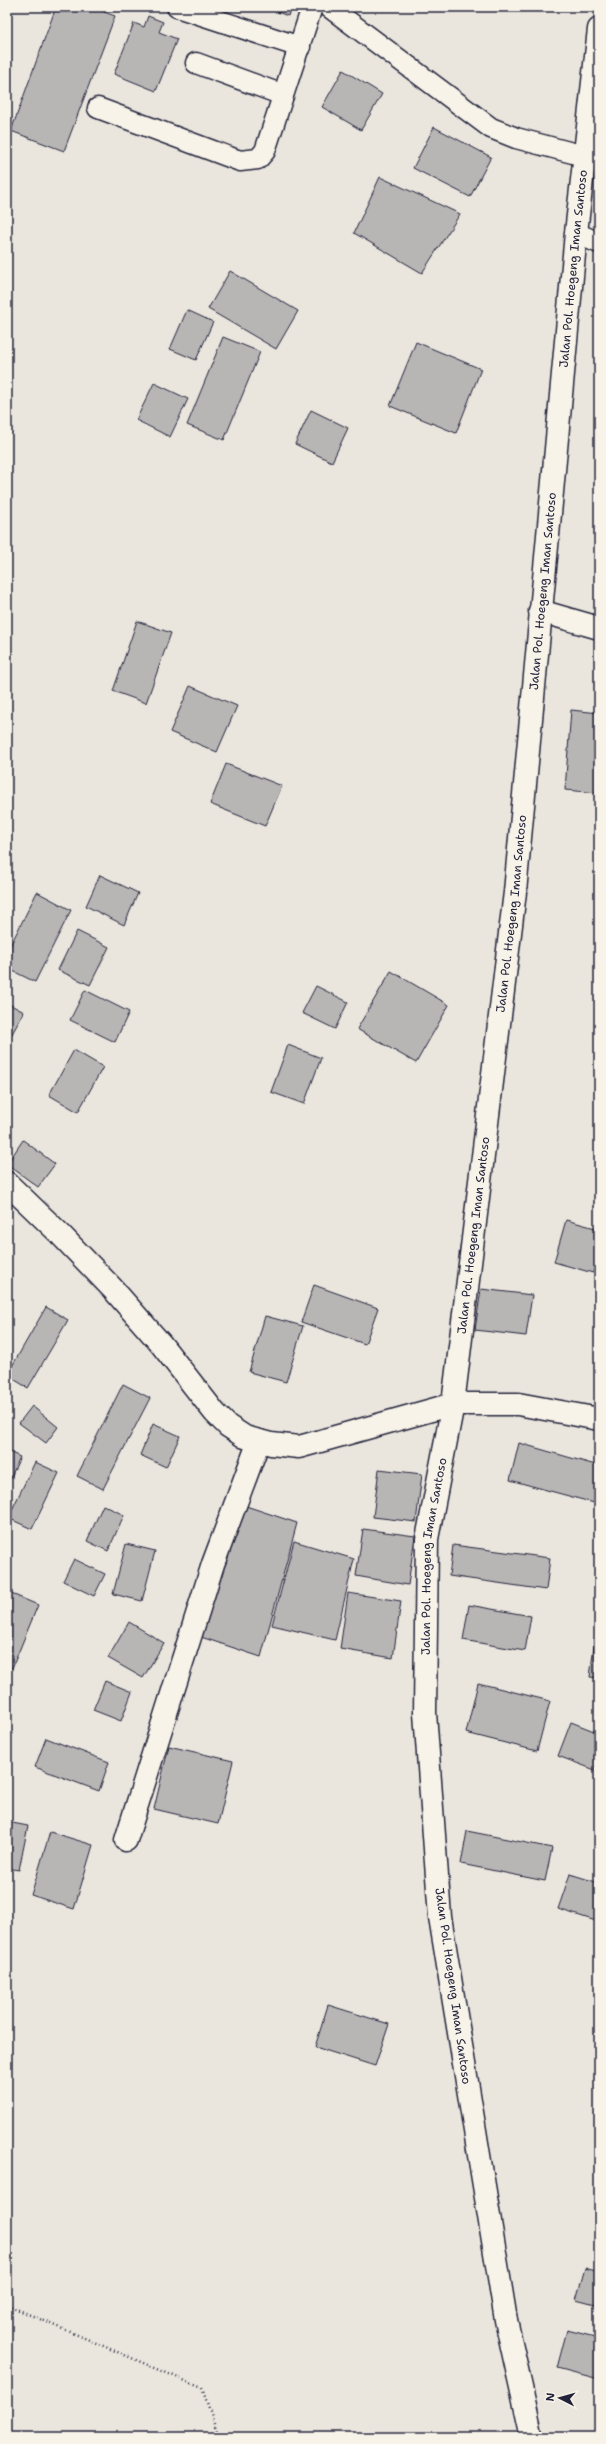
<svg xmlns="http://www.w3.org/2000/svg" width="606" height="2444" font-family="'Shantell Sans',sans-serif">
  <rect width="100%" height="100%" fill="#eae6de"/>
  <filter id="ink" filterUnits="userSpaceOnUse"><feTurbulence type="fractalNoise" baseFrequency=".025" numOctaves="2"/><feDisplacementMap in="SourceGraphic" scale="8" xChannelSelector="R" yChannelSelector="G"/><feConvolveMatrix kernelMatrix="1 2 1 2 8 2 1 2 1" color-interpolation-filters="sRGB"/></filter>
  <g filter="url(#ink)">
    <g fill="#b8b6b5" stroke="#22223b">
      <polygon points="56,7 91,7 115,16 64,151 11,131"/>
      <polygon points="264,7 291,7 288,16"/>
      <polygon points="148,16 163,22 159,32 177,39 156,91 114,74 134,23 144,27"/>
      <polygon points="343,70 382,94 361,130 322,107"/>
      <polygon points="434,127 491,157 470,197 413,168"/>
      <polygon points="380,177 460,214 422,273 354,233"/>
      <polygon points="230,271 298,311 276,349 208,309"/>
      <polygon points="187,310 213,322 196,360 170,349"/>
      <polygon points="223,337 260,352 224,440 187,425"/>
      <polygon points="416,342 481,369 456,433 390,406"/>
      <polygon points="154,383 188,399 170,437 136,420"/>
      <polygon points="311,410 348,428 332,462 295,444"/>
      <polygon points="137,621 171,633 146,703 113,691"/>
      <polygon points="190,686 237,706 217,752 170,732"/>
      <polygon points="571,710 599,713 599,793 565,790"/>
      <polygon points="226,764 282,786 265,826 210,804"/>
      <polygon points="100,875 138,893 124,925 86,906"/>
      <polygon points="37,892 71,910 35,982 7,968 7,952"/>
      <polygon points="77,931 109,947 90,985 58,970"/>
      <polygon points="391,971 449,1005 416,1063 357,1029"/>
      <polygon points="316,986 348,1002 335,1029 302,1013"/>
      <polygon points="85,990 129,1012 115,1042 70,1020"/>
      <polygon points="7,1003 24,1012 7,1043"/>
      <polygon points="288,1045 321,1058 304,1104 271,1092"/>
      <polygon points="74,1050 103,1067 78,1112 49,1095"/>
      <polygon points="23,1140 55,1164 38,1187 7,1164"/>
      <polygon points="566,1220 599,1229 599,1251 593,1273 554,1262"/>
      <polygon points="314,1285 378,1308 365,1344 301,1322"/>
      <polygon points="481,1289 532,1295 526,1336 475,1330"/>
      <polygon points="46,1307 68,1320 28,1388 7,1375"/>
      <polygon points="265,1316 303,1326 286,1382 249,1372"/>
      <polygon points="123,1384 150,1398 103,1489 77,1476"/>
      <polygon points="32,1406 58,1427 46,1443 19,1423"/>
      <polygon points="153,1424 180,1436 166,1467 140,1455"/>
      <polygon points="519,1443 599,1466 598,1504 510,1480"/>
      <polygon points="7,1451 20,1457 7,1486"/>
      <polygon points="35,1462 59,1473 32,1529 8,1518"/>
      <polygon points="379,1469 422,1474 416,1522 373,1517"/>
      <polygon points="240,1504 297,1523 261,1657 201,1637"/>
      <polygon points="103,1505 124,1515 108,1551 87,1541"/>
      <polygon points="363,1529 415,1536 408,1585 356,1576"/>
      <polygon points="294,1541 354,1559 335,1640 272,1625"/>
      <polygon points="126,1544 155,1551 142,1601 113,1594"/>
      <polygon points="453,1545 550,1558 546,1590 449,1576"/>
      <polygon points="74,1559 105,1574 94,1596 63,1581"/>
      <polygon points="7,1592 38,1605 12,1668 7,1666"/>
      <polygon points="348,1593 401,1601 393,1658 340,1649"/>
      <polygon points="469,1605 531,1616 525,1651 463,1640"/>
      <polygon points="129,1622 164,1643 143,1678 108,1658"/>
      <polygon points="595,1638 599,1639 599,1678 590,1677"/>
      <polygon points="105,1681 132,1692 121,1721 93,1710"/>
      <polygon points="478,1683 550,1701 537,1751 466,1733"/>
      <polygon points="571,1722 599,1733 599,1761 595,1770 558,1756"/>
      <polygon points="46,1738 109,1762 99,1791 35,1767"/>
      <polygon points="169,1746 233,1761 218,1824 154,1809"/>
      <polygon points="7,1822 28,1826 19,1870 7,1868"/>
      <polygon points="467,1831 552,1848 545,1881 461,1864"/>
      <polygon points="50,1832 93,1845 74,1909 31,1895"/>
      <polygon points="570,1874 599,1883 599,1922 558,1909"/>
      <polygon points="328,2005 389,2024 375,2066 315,2047"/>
      <polygon points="585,2268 599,2272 599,2306 576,2300"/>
      <polygon points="567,2330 599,2338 599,2379 557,2368"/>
    </g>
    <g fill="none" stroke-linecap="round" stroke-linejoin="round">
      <g stroke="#22223b" stroke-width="23">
        <g id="lane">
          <polyline points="177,7 300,47"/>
          <polyline points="329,7 491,128 516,138 584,156"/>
          <polyline points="196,63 283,95"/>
          <polyline points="98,108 240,161 258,159 265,151 312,7"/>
          <polyline points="576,233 599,243"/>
        </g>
      </g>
      <g stroke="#22223b" stroke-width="25">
        <g id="street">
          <polyline points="540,611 599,628"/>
          <polyline points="7,1183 60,1234 112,1288 161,1344 215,1413 228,1426 245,1437 271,1444 299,1447 453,1404 518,1404 599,1419"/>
          <polyline points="126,1840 213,1564 259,1441"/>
        </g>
      </g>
      <g stroke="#22223b" stroke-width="25">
        <g id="secondary">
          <path id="s1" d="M532 2437 506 2320 440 1917 425 1713 427 1539 453 1404 515 892 576 233 599 29"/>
        </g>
      </g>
      <polyline stroke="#22223b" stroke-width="2.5" stroke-dasharray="1 3" stroke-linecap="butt" points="7,2305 202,2388 219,2437"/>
      <use href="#lane" stroke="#f7f3e8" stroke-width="20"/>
      <use href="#street" stroke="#f7f3e8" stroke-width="22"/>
      <use href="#secondary" stroke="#f7f3e8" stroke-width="22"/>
    </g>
  </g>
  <g text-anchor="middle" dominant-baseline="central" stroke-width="3" stroke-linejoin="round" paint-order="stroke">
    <g font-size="12" fill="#22223b" stroke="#f7f3e8">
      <text stroke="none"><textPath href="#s1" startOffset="2186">Jalan Pol. Hoegeng Iman Santoso</textPath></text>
      <text stroke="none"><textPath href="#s1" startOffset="1862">Jalan Pol. Hoegeng Iman Santoso</textPath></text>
      <text stroke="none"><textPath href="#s1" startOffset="1538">Jalan Pol. Hoegeng Iman Santoso</textPath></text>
      <text stroke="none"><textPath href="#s1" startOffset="1214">Jalan Pol. Hoegeng Iman Santoso</textPath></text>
      <text stroke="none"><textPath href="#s1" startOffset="890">Jalan Pol. Hoegeng Iman Santoso</textPath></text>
      <text transform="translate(453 1986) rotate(82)">Jalan Pol. Hoegeng Iman Santoso</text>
    </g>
  </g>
  <rect width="606" height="2444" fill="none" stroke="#f7f3e8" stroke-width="24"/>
  <rect x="12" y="12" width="582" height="2420" fill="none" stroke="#22223b" stroke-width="1.5" filter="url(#ink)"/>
  <g transform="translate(560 2398) rotate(276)" stroke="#f7f3e8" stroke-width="3" paint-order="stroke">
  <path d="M0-3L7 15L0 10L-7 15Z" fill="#22223b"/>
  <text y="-6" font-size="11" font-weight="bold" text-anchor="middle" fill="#22223b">N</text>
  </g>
</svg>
